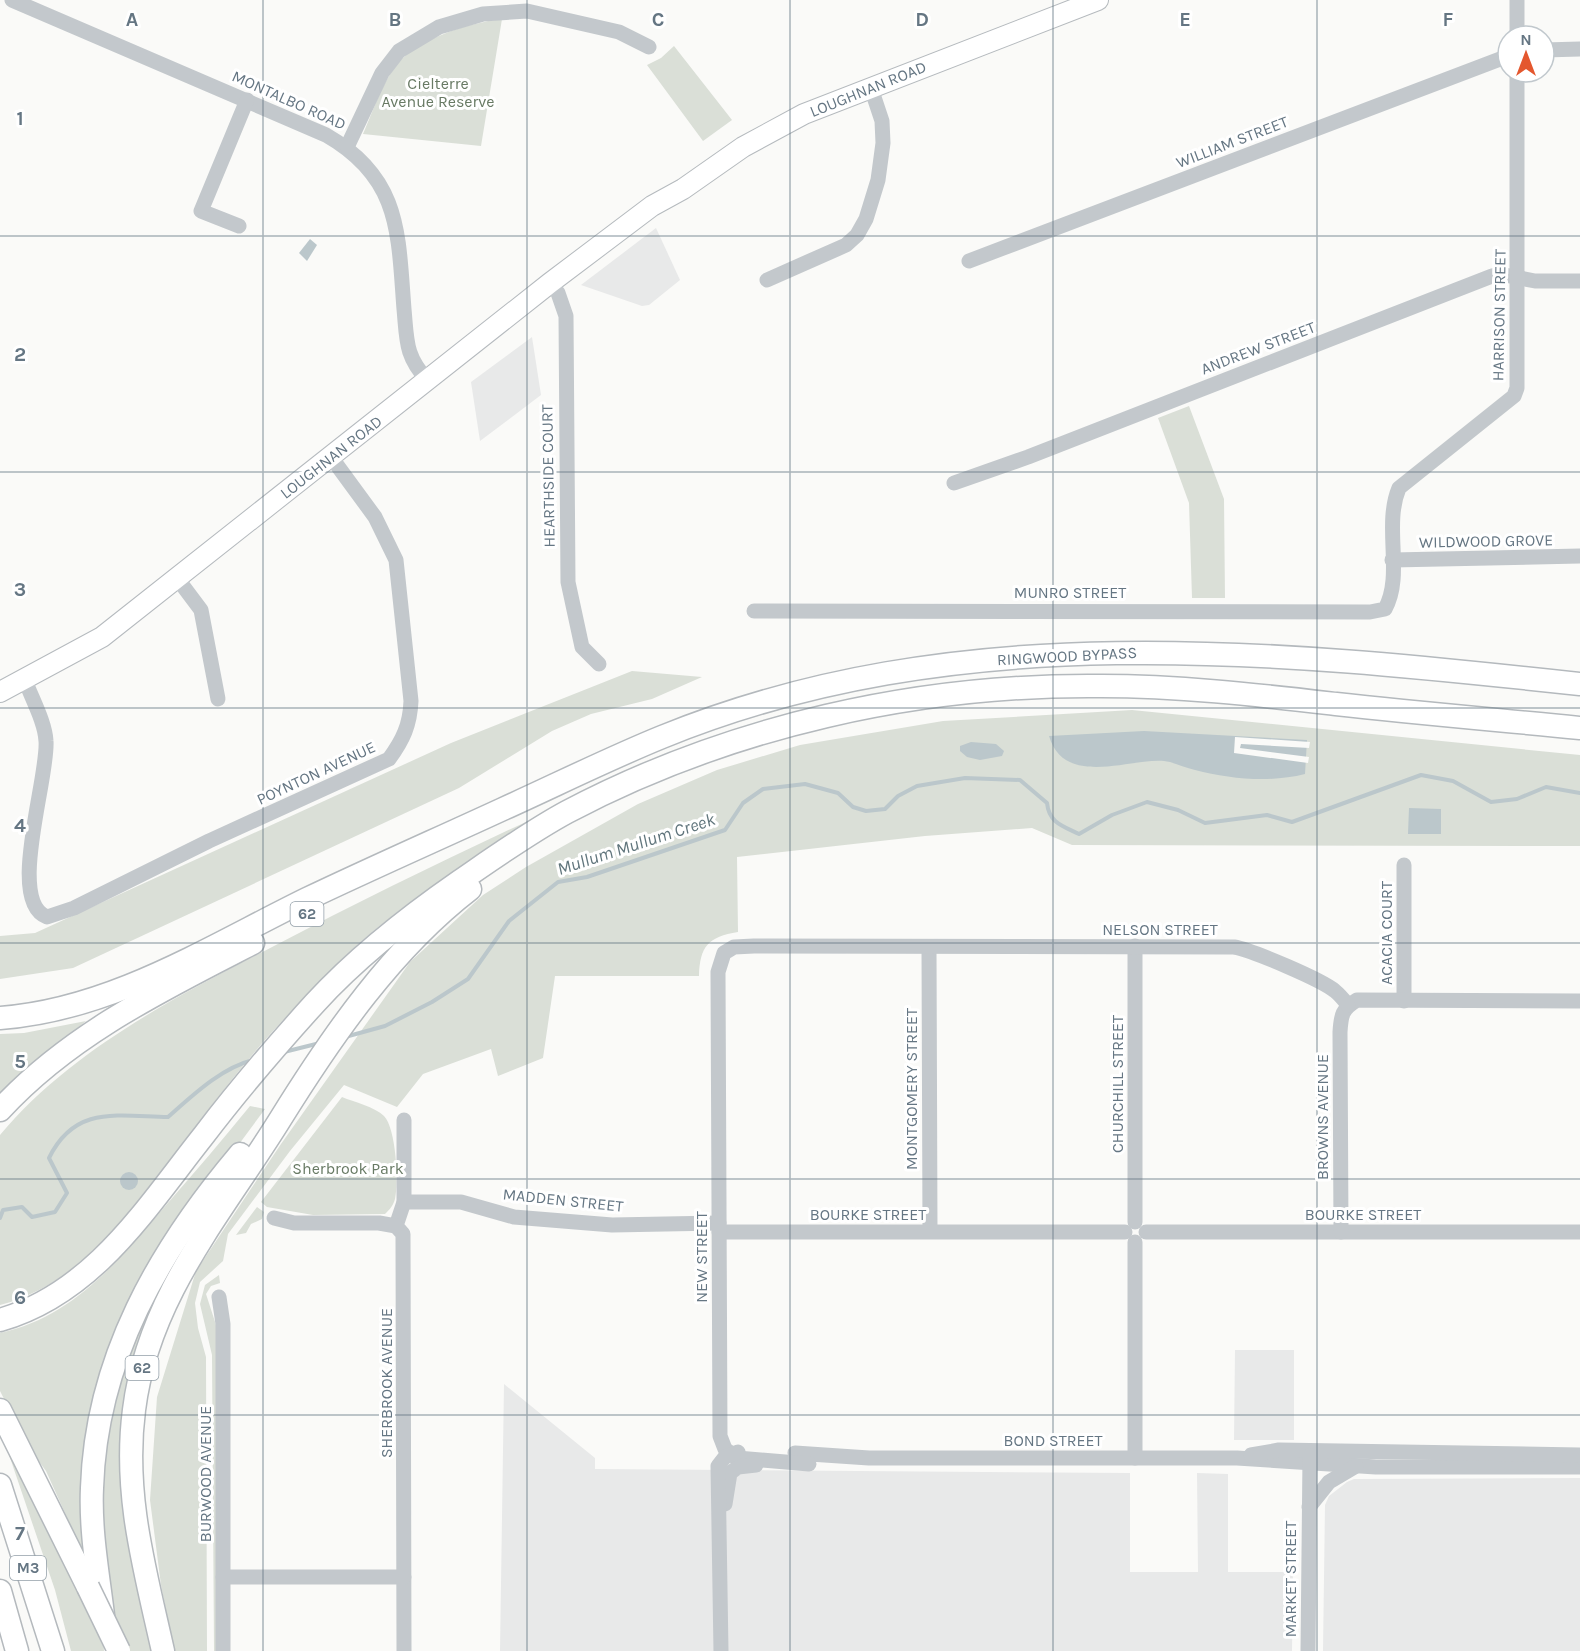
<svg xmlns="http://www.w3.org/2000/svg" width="1580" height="1651" font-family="Karla,sans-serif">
  <rect width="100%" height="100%" fill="#fafaf8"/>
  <g fill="#e8e9e9">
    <polygon points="656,228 680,280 649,305 642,306 581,285"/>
    <polygon points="532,337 541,395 480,441 471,382"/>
    <polygon points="1235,1350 1294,1350 1294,1440 1234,1440"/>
    <polygon points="504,1384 595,1458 595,1469 1130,1473 1130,1572 1198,1572 1197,1473 1228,1474 1228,1572 1293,1572 1292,1651 500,1651"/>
    <polygon points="1580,1478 1580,1651 1323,1651 1325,1505 1329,1496 1347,1482 1354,1479"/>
  </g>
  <g fill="#dadfd7">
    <path d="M502 19 481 146 363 134C372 113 380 90 392 71 411 40 468 23 502 19Z"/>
    <polygon points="674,46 732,120 703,141 647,65 661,58"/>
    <polygon points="1189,406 1224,499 1225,598 1192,598 1189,503 1158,418"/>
    <polygon points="632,671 702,677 652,699 591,714 552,731 459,788 73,968 0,979 0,936 35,933 451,743"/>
    <path d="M1132 710 1580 755V846L1072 845 1032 828 925 836 737 857 738 932C708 937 700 946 699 976H555L543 1058 498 1076 491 1049 423 1074 397 1107 344 1085 290 1151 228 1234 223 1261 200 1282 195 1303 198 1328 206 1357 207 1651H174L161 1585 150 1500 157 1397 196 1271 281 1144 410 962 483 895 526 867 638 804 717 770 800 745 943 721Z"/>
    <path d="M530 820C472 860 410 898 357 945 334 966 312 990 290 1013 247 1057 210 1108 172 1157 125 1217 78 1285 0 1305V1135C71 1050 177 996 274 946 358 902 444 860 530 820Z"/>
    <polygon points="86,1021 7,1088 0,1096 0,1034 24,1033"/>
    <path d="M342 1097C354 1102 375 1107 384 1116 396 1128 399 1183 395 1199 393 1206 390 1209 385 1214L313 1215 267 1207 261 1202Z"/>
    <path d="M250 1106 265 1109 168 1240 85 1475 83 1553 46 1471 29 1448 0 1391V1333C74 1317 120 1259 167 1204 195 1172 223 1139 250 1106Z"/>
    <polygon points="257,1207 264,1212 262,1219 251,1224 246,1233 236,1235"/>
    <polygon points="169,1266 172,1268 131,1387 155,1651 129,1651 112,1612 106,1576 100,1482 114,1399 134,1338"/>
    <polygon points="219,1275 220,1283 211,1286 206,1294 217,1328 217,1651 214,1651 212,1355 200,1304 205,1285"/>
    <polygon points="4,1440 103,1638 104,1651 71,1651 55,1590"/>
  </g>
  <g fill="#bbc7cb">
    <polygon points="310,239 317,245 307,261 299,253"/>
    <path d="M1144 731 1307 740 1305 774C1270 783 1230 779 1195 770 1185 768 1174 762 1164 761 1130 758 1064 788 1049 736Z"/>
    <polygon points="971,742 996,744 1004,751 1002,756 980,760 967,757 960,751 960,746"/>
    <polygon points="1409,808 1441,809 1441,834 1408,834"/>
    <circle cx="129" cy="1181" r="9"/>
  </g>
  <polygon fill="#fafaf8" points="1235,737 1310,742 1309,748 1241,744 1240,748 1309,757 1308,763 1234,753"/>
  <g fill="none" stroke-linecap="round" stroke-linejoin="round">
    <g stroke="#bbc7cb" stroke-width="4">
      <path d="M345 1037 385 1026 432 1002 468 979 509 921 558 882 587 877 725 830 743 803 763 789 805 784 838 793 853 807 866 811 885 809 898 796 917 786 965 778 1020 780 1047 803C1049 823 1063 826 1079 834L1112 815 1147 802 1178 810 1205 823 1267 815 1292 822 1421 775 1453 781 1491 802 1517 799 1546 787 1580 793"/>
      <polyline points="284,1052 320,1043"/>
      <path d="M0 1218 3 1210 22 1207 32 1217 55 1212 67 1193 49 1158C75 1105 117 1116 168 1117 193 1095 221 1068 253 1060"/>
    </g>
    <g stroke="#b5babe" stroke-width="22">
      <polyline id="major" points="0,692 102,637 550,283 652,206 683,189 743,147 804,114 1098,0"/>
    </g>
    <g stroke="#b4b9bd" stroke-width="25">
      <g id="highway">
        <path d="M0 1018C111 1010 209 947 307 899 372 868 438 839 503 809 556 785 608 759 662 737 956 617 1273 651 1580 684"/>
        <path d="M0 1110C70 1034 162 990 253 943"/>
        <path d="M0 1320C94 1293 146 1208 204 1135 239 1089 276 1046 315 1003 358 956 408 917 460 881 495 857 530 832 567 812 730 726 918 684 1101 686 1180 686 1257 695 1336 704 1417 713 1499 720 1580 728"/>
        <polyline points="0,1410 88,1587"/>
        <polyline points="0,1485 53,1651"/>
        <polyline points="0,1591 17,1651"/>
        <path d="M103 1615C98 1573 90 1530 92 1488 96 1359 159 1250 240 1154"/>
        <path d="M163 1651C145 1570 123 1494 134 1410 148 1296 223 1212 281 1118 332 1036 392 949 470 889"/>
      </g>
    </g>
    <g stroke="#c3c8cc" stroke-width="15">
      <path d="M12 0 326 135C401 178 398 233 404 309 407 341 405 356 428 381"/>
      <polyline points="1517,36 1517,0"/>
      <polyline points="1544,50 1580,49"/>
      <polyline points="347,147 382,73 399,51 439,27 483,14 527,11 619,32 649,47"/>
      <polyline points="239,226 201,211 247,100"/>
      <polyline points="969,261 1508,56"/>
      <polyline points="767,280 846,245 857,235 866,219 878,180 883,143 882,121 871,88"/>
      <polyline points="550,283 558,293 566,316 568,582 582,647 599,664"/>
      <polyline points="954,483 1028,457 1492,276 1500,274 1535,281 1580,281"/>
      <polyline points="1392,560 1580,556"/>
      <polyline points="177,578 201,610 218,699"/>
      <path d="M754 611 1370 612 1385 609C1404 575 1383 526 1399 488L1514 396 1517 388V72"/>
      <path d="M25 680C32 699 45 722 46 741 49 777 6 902 47 917L74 908 209 841 389 759C403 740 410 725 411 701L396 560 375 517 331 457"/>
      <polyline points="1135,946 1135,1222"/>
      <polyline points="929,947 930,1231"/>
      <polyline points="1404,1001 1404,865"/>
      <polyline points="404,1120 404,1202 396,1226 403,1234 404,1651"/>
      <polyline points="404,1202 461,1202 514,1217 612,1225 719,1223"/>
      <polyline points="274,1218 294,1223 379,1223 396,1226"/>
      <polyline points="719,1232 1125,1232"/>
      <polyline points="1146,1232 1580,1232"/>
      <path d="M1341 1232 1340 1032C1341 1015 1342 1009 1357 1000L1580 1001"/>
      <polyline points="1135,1242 1135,1458"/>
      <polyline points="219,1297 223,1324 223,1651"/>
      <polyline points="795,1453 869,1458 1237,1458 1376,1467 1580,1467"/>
      <polyline points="1251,1455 1279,1450 1580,1455"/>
      <path d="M809 1464 737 1458 725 1449 720 1436 718 972 724 953 734 947 754 946 1234 947C1252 950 1322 980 1335 991 1340 995 1344 1000 1348 1005"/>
      <polyline points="725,1504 730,1473 738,1467 756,1465"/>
      <polyline points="1309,1507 1329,1482 1356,1466"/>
      <polyline points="223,1577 404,1577"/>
      <polyline points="721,1651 718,1466 725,1457 738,1452"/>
      <polyline points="1308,1651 1310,1456"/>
    </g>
    <use href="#major" stroke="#fff" stroke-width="20"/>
    <use href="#highway" stroke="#fff" stroke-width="22"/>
    <g stroke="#b4b9bd" stroke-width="25" stroke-linecap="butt">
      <polyline id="highway-bridge" points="88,1587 119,1651"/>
    </g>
    <use href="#highway-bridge" stroke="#fff" stroke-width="22"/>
  </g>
  <path fill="none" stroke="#657683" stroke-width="1.5" stroke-opacity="0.55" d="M263 0V1651M527 0V1651M790 0V1651M1053 0V1651M1317 0V1651M0 236H1580M0 472H1580M0 708H1580M0 943H1580M0 1179H1580M0 1415H1580"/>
  <g text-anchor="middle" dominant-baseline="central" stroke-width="6" stroke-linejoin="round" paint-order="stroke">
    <g fill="#fff" stroke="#939fa8" stroke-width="1.5">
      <rect x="290.5" y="902" width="33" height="24" rx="4.5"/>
      <rect x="125.5" y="1356" width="33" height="24" rx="4.5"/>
      <rect x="10" y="1556" width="36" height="24" rx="4.5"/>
    </g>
    <g font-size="15" font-weight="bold" fill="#657683">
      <text x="307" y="914">62</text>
      <text x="142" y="1368">62</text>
      <text x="28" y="1568">M3</text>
    </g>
    <g font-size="16" fill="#687a64" stroke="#fff">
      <text x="438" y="83">Cielterre<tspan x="438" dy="18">Avenue Reserve</tspan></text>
      <text x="348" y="1168">Sherbrook Park</text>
    </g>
    <g font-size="16" fill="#657683" stroke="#fff">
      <text transform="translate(868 89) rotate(-22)">LOUGHNAN ROAD</text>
      <text transform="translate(289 100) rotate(24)">MONTALBO ROAD</text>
      <text transform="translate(1232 142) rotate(-21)">WILLIAM STREET</text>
      <text transform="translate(1499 315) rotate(-89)">HARRISON STREET</text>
      <text transform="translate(1258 348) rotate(-21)">ANDREW STREET</text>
      <text transform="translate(331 457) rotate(-38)">LOUGHNAN ROAD</text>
      <text transform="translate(548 476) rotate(-91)">HEARTHSIDE COURT</text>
      <text transform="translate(1486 541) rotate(-1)">WILDWOOD GROVE</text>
      <text x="1070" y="592">MUNRO STREET</text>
      <text transform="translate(1067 656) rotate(-3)">RINGWOOD BYPASS</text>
      <text transform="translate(316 773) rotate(-25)">POYNTON AVENUE</text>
      <text x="1160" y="929">NELSON STREET</text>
      <text transform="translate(1386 933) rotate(-90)">ACACIA COURT</text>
      <text transform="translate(1117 1084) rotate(-90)">CHURCHILL STREET</text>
      <text transform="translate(911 1089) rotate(-90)">MONTGOMERY STREET</text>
      <text transform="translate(1322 1117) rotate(-90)">BROWNS AVENUE</text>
      <text transform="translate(563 1200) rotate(6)">MADDEN STREET</text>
      <text x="868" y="1214">BOURKE STREET</text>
      <text x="1363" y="1214">BOURKE STREET</text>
      <text transform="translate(701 1257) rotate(-90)">NEW STREET</text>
      <text transform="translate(386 1383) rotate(-90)">SHERBROOK AVENUE</text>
      <text x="1053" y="1440">BOND STREET</text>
      <text transform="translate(205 1474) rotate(-90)">BURWOOD AVENUE</text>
      <text transform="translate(1290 1579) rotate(-90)">MARKET STREET</text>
    </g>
    <g font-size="18" font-style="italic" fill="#60757c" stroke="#fff">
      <text transform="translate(636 844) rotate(-18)">Mullum Mullum Creek</text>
    </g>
  </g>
  <g font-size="20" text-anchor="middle" font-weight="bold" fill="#657683" stroke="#fff" stroke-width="6" stroke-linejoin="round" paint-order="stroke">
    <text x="132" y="26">A</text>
    <text x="395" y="26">B</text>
    <text x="658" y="26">C</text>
    <text x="922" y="26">D</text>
    <text x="1185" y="26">E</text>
    <text x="1448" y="26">F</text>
    <text x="20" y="125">1</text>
    <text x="20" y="361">2</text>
    <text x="20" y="596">3</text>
    <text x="20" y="832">4</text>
    <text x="20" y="1068">5</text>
    <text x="20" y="1304">6</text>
    <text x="20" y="1540">7</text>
  </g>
  <g transform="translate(1526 54)"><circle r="28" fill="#ffffff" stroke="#c1c8cd" stroke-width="1.5"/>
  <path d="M0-4.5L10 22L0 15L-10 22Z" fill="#e4572e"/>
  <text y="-9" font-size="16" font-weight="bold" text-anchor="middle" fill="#657683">N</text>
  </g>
</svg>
